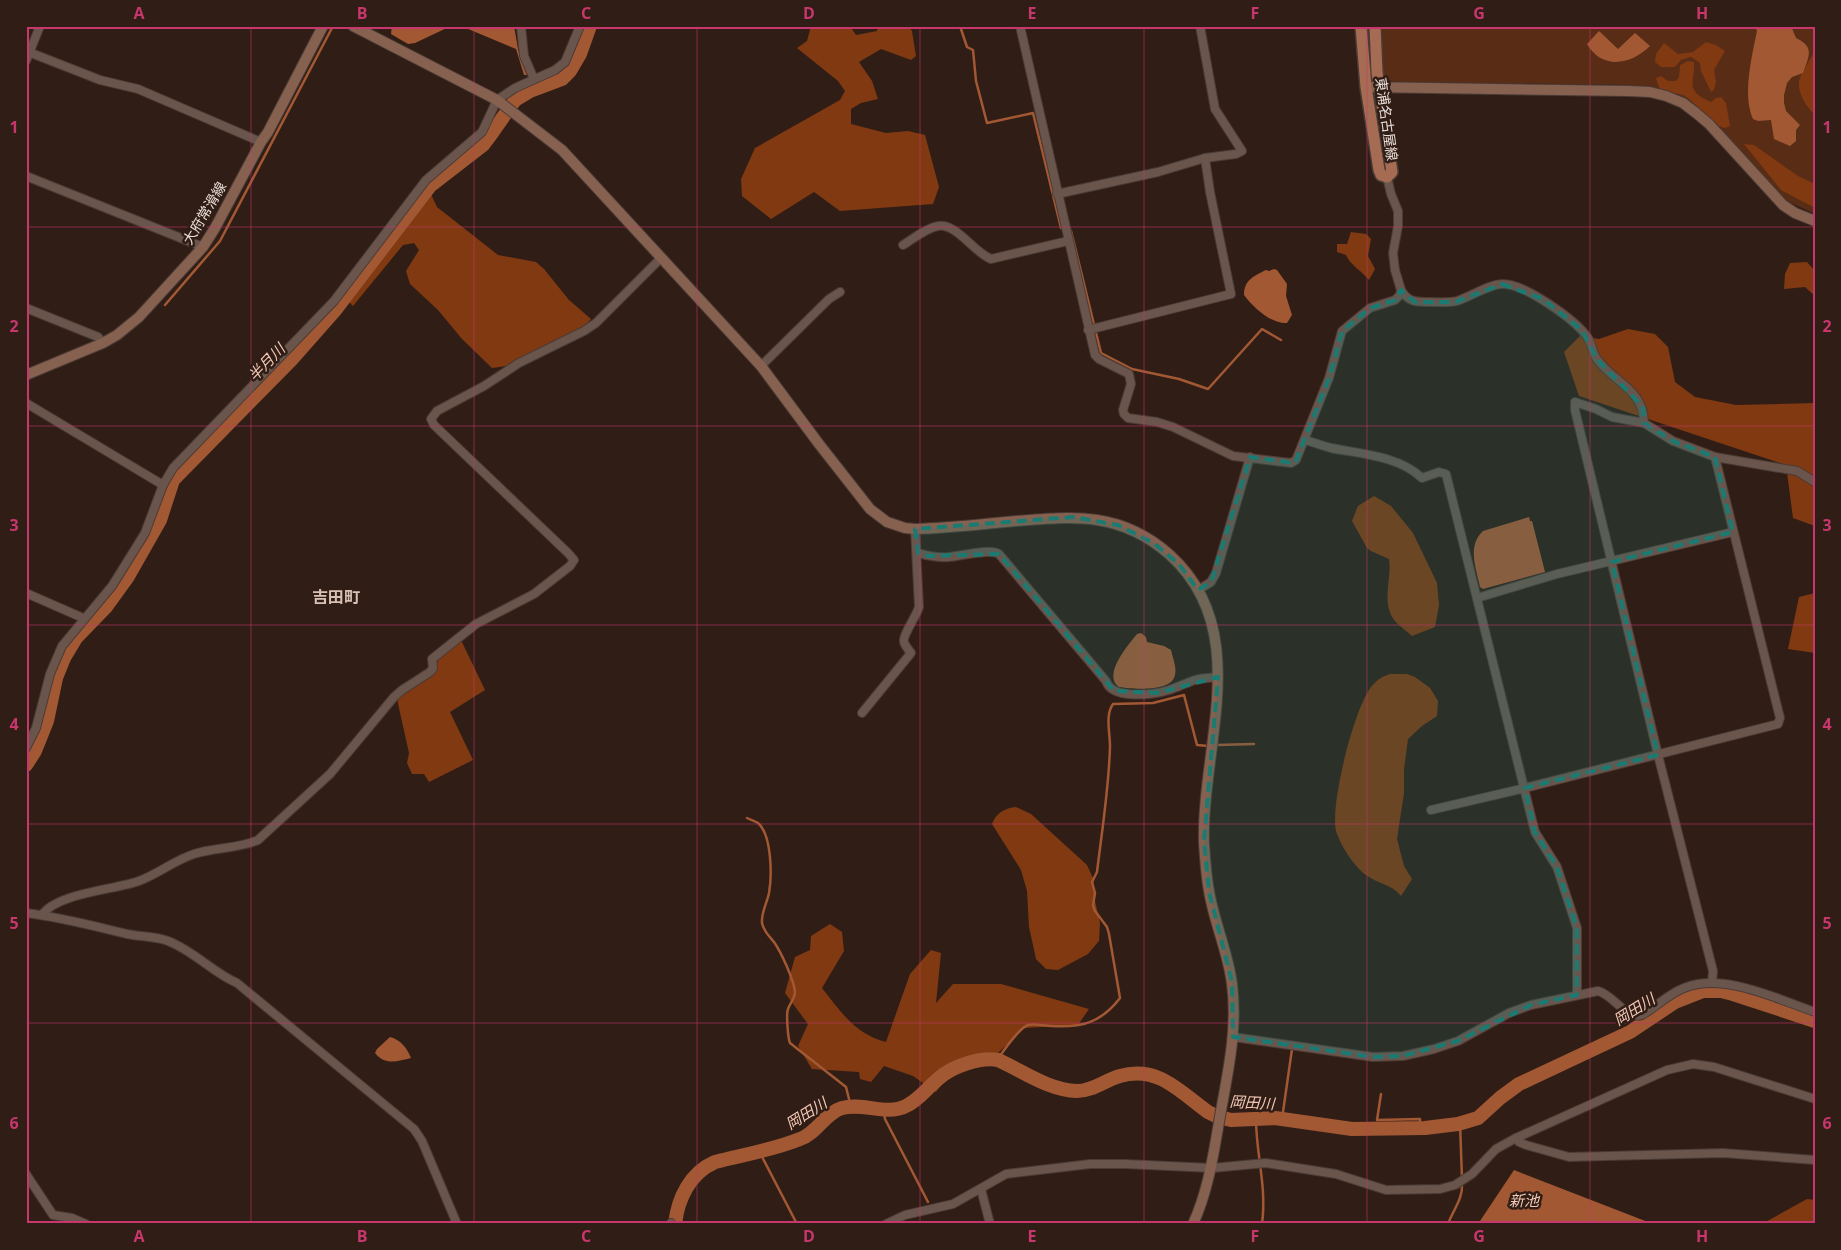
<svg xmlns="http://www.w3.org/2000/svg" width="1841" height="1250" font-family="'Open Sans','Noto Sans JP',sans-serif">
  <rect width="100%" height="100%" fill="#301e16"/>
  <polygon fill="#592c16" points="1381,26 1815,26 1815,214 1785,200 1702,111 1683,97 1655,89 1632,85 1399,82 1386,80 1381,70"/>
  <g fill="#803911">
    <polygon points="811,26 850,26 856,35 877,31 878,26 908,26 912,31 916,56 911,60 881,49 859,62 872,81 878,99 861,103 851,109 851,124 886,133 908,131 925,135 939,187 933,204 840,211 814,192 771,219 742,196 741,179 755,148 840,100 845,91 838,81 797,48 807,41"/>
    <polygon points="1706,42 1716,45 1725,51 1714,70 1716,82 1714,90 1711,92 1701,71 1700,63 1691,57 1681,60 1675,67 1661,67 1655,62 1656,54 1664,43 1678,54 1693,52"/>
    <path d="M1815 50V114C1807 109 1798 93 1799 83 1799 75 1811 59 1815 50Z"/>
    <path d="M1688 61 1694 62C1695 84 1684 90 1711 102L1716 98 1721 97 1726 103 1730 126 1725 128 1719 126 1689 99 1683 95 1660 90 1656 78 1661 76 1668 81H1676L1679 77 1680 65Z"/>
    <polygon points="1744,144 1754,145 1798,176 1815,184 1815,208 1781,190"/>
    <polygon points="429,190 437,207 498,255 536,262 544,269 569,300 591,319 584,327 507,366 492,368 462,339 438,310 410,284 406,271 419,250 414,243 403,245 353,306 348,301"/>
    <path d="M1351 232 1366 234 1371 239 1368 256 1375 269 1369 280C1361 270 1351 266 1346 255L1337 252V244H1347Z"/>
    <polygon points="1807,262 1815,271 1815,296 1805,287 1784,289 1785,274 1790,263"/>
    <polygon points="1628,329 1655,334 1668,347 1675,382 1695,397 1736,405 1815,403 1815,526 1793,518 1786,465 1579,396 1564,352 1580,336 1599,339"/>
    <path d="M1374 496 1391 506 1413 533 1437 583 1439 605 1435 627 1412 636C1407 631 1396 624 1392 617 1382 599 1392 578 1389 559L1371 551 1367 548 1352 521 1358 506Z"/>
    <polygon points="1815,593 1815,653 1788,649 1799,597"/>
    <polygon points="461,640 485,690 450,712 473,760 429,782 424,774 412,774 407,763 409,753 397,699 405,690 433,674 440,655"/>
    <path d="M1390 674H1407L1415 677 1430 688 1438 701 1437 716 1422 726 1408 739 1404 769V793L1397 839 1404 866 1412 879 1401 896C1392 884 1378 884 1366 875 1360 871 1352 861 1348 855 1344 849 1338 838 1336 831 1330 804 1354 709 1371 687 1377 680 1381 677 1390 674Z"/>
    <path d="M1016 807 1031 814 1087 865 1093 878 1095 901 1100 923 1099 941 1088 954 1058 970 1046 969 1036 959 1029 927 1027 891 1021 870 992 824C996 813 1005 808 1016 807Z"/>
    <path d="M830 924 842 932 844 951 822 988C841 1012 855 1034 886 1042L910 974 931 950 941 953 936 1003 953 984H1001L1089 1009 1078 1025 1024 1028 996 1055 958 1063 936 1092 913 1076 884 1066 871 1082 860 1079 859 1072 812 1069 798 1046 808 1024 785 993 795 957 810 950 811 936Z"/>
    <polygon points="1807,1199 1815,1200 1815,1224 1762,1224"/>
  </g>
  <g fill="#a35834">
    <polygon points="392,26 451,26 415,43 408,44 391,34"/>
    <polygon points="461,26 514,26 518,49 527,75 524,75 516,49"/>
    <path d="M1755 26H1791L1796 38C1815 47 1809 56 1803 73L1792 77 1787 83 1784 95V103L1786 111 1800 125 1796 130V141L1790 146 1774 139 1771 120 1758 121 1753 119C1742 95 1752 56 1757 31Z"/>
    <path d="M1599 31 1618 49 1635 33 1650 46C1631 65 1602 70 1587 44Z"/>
    <path d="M1274 269 1277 270 1287 284 1286 296 1292 315 1287 323C1271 324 1254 308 1244 295 1244 280 1254 276 1266 270L1269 271Z"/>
    <path d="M1529 517 1530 521H1532L1545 572 1483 589 1480 587C1476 568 1467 546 1483 531Z"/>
    <path d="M1141 633 1146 637 1147 642 1164 646 1171 650C1173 659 1178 670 1174 678 1167 692 1132 689 1119 687 1102 675 1128 645 1137 634Z"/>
    <path d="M390 1037C401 1040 407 1048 411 1058 398 1061 385 1066 375 1053L377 1049Z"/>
    <polygon points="1514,1170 1653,1224 1478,1224"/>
  </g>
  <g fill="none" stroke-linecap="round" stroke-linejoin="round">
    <g stroke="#a35834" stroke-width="2.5">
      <polyline points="960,26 967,47 973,50 976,81 987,123 1033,113 1061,228 1071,231 1101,353 1132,369 1179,379 1208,389 1262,329 1281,340"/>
      <polyline points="165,305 220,241 333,26"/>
      <polyline points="1216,745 1254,744"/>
      <path d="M747 818C751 820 755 821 758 823 772 835 772 876 769 893 767 903 761 913 762 923 764 932 769 936 774 942 781 952 794 980 795 992 795 998 790 1003 788 1009 786 1014 788 1039 790 1043L846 1087 851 1107"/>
      <path d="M998 1060 999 1057C1005 1049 1019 1028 1028 1025 1035 1023 1044 1026 1051 1026 1081 1028 1101 1023 1120 998L1109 934 1107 927 1095 911 1093 905 1095 893 1092 882 1097 872C1102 830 1109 788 1110 746 1110 733 1105 715 1113 704L1153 703 1184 695 1197 745 1208 746"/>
      <polyline points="1381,1094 1377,1120 1420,1119 1420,1128"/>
      <polyline points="884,1110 885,1119 928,1202"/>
      <path d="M1256 1119C1256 1155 1267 1186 1262 1224"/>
      <polyline points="1282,1119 1292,1049"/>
      <polyline points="1460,1124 1462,1178"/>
      <polyline points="759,1151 797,1224"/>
      <path d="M1448 1224C1453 1210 1463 1199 1462 1184"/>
    </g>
    <g stroke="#a35834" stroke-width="14">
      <polyline points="26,765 35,751 47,721 56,678 64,658 76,638 106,607 127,578 160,520 173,480 291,360 336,309 430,186 483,145 492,133 515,100 530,91 562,79 570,71 580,54 590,26"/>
      <path d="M675 1224C678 1198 690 1173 715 1162 742 1155 773 1150 800 1139 817 1133 825 1113 842 1108 863 1102 886 1116 906 1106 919 1100 927 1088 938 1079 952 1066 980 1057 998 1060 1023 1071 1048 1090 1077 1091 1093 1091 1105 1080 1120 1076 1158 1065 1180 1092 1208 1112L1216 1116 1231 1120 1275 1118 1352 1129 1425 1128 1458 1124 1478 1118 1500 1098 1519 1084 1630 1032 1675 1002 1703 991H1721L1733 994 1815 1021"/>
    </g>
    <g stroke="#4a3b36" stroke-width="10">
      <g id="street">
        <polyline points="521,26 524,56 534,79"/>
        <path d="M1020 26 1095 355 1099 359 1129 374 1131 384 1123 410 1124 414 1128 418 1157 422 1173 427 1233 456 1291 463 1296 460 1329 378 1342 331 1370 308 1395 300 1400 295 1401 290C1409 303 1417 302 1430 302 1439 302 1449 303 1457 301 1470 297 1489 284 1503 284 1525 284 1576 320 1588 338 1592 344 1592 352 1597 359 1614 383 1644 389 1644 423"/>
        <polyline points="26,51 100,80 138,89 261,142"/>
        <polyline points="26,61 40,26"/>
        <polyline points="26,176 203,247"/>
        <polyline points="1387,177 1391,194 1398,211 1398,226 1393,253 1395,270 1401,290"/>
        <polyline points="1057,194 1158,172 1205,158 1236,154 1242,151 1215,109 1200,26"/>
        <path d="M903 245C913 239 926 228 938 226 957 223 973 252 991 259L1068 241"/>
        <polyline points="26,308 98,337 103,343"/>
        <polyline points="1088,330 1231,294 1210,192 1205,158"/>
        <polyline points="761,366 829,299 840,292"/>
        <polyline points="26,403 163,485"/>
        <path d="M1305 440C1313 442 1322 446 1331 448 1361 454 1399 456 1422 478L1439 472 1446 474 1535 832 1557 867 1577 928V995"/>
        <path d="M918 553C928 556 937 558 949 557 961 556 990 548 999 554L1106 681C1112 700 1153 695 1169 690 1178 687 1186 683 1195 680 1202 678 1210 678 1218 677"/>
        <polyline points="1198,590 1211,582 1216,573 1250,457"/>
        <polyline points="26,593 83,618"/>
        <polyline points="1477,598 1557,574 1733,532"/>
        <path d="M862 713 911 653C909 650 905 646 904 642 902 636 917 615 919 607L915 529"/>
        <polyline points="26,748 36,728 50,674 62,646 112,586 145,533 163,485 173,468 334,301 426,180 482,132 497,100 515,88 555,70 565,62 580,26"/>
        <polyline points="1431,810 1525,788 1778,724 1780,718 1715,457"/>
        <path d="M26 913C60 917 94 926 127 934 141 937 155 936 168 941 194 951 212 972 237 983L414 1129 422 1141 457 1224"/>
        <path d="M42 915C57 893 114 890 139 881 158 874 175 860 194 854 215 847 238 849 258 840L330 774 394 697 402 690 430 672 433 668 432 659 476 624 534 594 570 566 574 560 568 553 434 425 431 419 437 411 484 386 519 363 584 331 596 323 661 258"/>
        <polyline points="1712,982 1713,971 1658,755 1575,410 1575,402 1596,409 1612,417 1644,423 1673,441 1715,457 1797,471 1815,482"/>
        <path d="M1233 1037 1373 1057 1403 1056 1434 1049 1458 1041 1509 1013 1531 1005 1598 991C1614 995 1626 1020 1642 1015 1656 1007 1668 994 1684 988 1723 972 1777 999 1815 1012"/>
        <polyline points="1516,1138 1519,1142 1526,1145 1569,1157 1723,1153 1815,1160"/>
        <polyline points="26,1174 53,1215 72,1218 86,1224"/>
        <polyline points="981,1189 990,1224"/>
        <polyline points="671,1223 671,1224"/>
        <polyline points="886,1224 905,1215 953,1204 1006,1174 1090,1164 1125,1164 1212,1168 1266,1163 1336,1174 1386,1190 1440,1189 1455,1185 1472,1174 1496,1149 1516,1138 1667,1070 1693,1064 1714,1067 1815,1099"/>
      </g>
    </g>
    <g stroke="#4a3b36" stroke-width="12">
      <g id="secondary">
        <path d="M353 26 497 100 562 150 761 366 819 444 870 509 887 522 905 528 915 529C949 528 982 524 1016 521 1075 516 1122 512 1170 555 1254 631 1201 747 1204 843 1205 859 1206 875 1209 891 1214 922 1228 952 1232 984 1238 1031 1227 1076 1219 1122 1213 1157 1208 1191 1193 1224"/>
        <polyline points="1366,87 1629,91 1650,92 1666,96 1683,103 1696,113 1709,124 1783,205 1795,213 1815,221"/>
        <polyline points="26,375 103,343 117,335 139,317 203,247 215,228 261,142 268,132 323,26"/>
      </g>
    </g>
    <g stroke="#4a3b36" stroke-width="14">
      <polyline id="primary" points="1361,26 1366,87 1379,170 1381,175 1387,177 1392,172 1377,72 1375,26"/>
    </g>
    <use href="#street" stroke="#6a554c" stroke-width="8"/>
    <use href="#secondary" stroke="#87614f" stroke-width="10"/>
    <use href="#primary" stroke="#a56c53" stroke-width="11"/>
  </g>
  <path fill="#1a7b73" fill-opacity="0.2" stroke="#1a7b73" stroke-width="4" stroke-dasharray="10 6" stroke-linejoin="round" d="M1502 284 1543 299 1582 330 1597 359 1643 407 1644 423 1673 441 1715 457 1733 532 1612 562 1658 755 1525 788 1535 832 1557 867 1577 928V995L1531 1005 1458 1041 1403 1056 1373 1057 1233 1037 1232 982 1209 892 1204 841 1218 677 1158 693 1114 691 999 554 928 556 918 553 915 529 1073 517 1118 525 1155 544 1179 564 1198 590 1211 582 1250 457 1295 463 1329 378 1342 331 1370 308 1395 300 1401 290 1415 302H1455Z"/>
  <path fill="none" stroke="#c8366e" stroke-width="1" stroke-opacity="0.55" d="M251 26V1224M474 26V1224M697 26V1224M920 26V1224M1144 26V1224M1367 26V1224M1590 26V1224M26 227H1815M26 426H1815M26 625H1815M26 824H1815M26 1023H1815"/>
  <g text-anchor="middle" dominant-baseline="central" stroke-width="5" stroke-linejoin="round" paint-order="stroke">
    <g font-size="14" fill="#eaded8" stroke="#301e16">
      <text transform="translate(1387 119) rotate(82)">東浦名古屋線</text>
      <text transform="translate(204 213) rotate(-59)">大府常滑線</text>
    </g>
    <g font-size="15" font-style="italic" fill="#f5c9b6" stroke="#301e16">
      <text transform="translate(266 362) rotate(-46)">半月川</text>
      <text transform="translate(1634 1009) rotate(-32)">岡田川</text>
      <text transform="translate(1252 1102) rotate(3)">岡田川</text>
      <text transform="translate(806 1113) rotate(-32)">岡田川</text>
      <text x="1524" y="1200">新池</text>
    </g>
    <g font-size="16" font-weight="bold" fill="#d8c0b5" stroke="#301e16">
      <text x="336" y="597">吉田町</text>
    </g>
  </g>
  <rect width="1841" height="1250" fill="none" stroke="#301e16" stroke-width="55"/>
  <rect x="28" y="28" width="1786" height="1194" fill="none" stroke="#c8366e" stroke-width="2"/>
  <g font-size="16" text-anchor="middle" font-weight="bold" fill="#c8366e">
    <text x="139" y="19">A</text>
    <text x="362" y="19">B</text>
    <text x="586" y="19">C</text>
    <text x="809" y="19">D</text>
    <text x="1032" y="19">E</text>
    <text x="1255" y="19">F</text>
    <text x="1479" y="19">G</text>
    <text x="1702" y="19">H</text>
    <text x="14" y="133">1</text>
    <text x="1827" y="133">1</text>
    <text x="14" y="332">2</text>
    <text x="1827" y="332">2</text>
    <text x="14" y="531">3</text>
    <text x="1827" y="531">3</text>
    <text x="14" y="730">4</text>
    <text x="1827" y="730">4</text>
    <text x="14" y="929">5</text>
    <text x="1827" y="929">5</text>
    <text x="14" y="1129">6</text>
    <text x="1827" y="1129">6</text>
    <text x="139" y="1242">A</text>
    <text x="362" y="1242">B</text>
    <text x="586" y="1242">C</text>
    <text x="809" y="1242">D</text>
    <text x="1032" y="1242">E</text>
    <text x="1255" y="1242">F</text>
    <text x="1479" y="1242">G</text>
    <text x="1702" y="1242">H</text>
  </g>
</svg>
